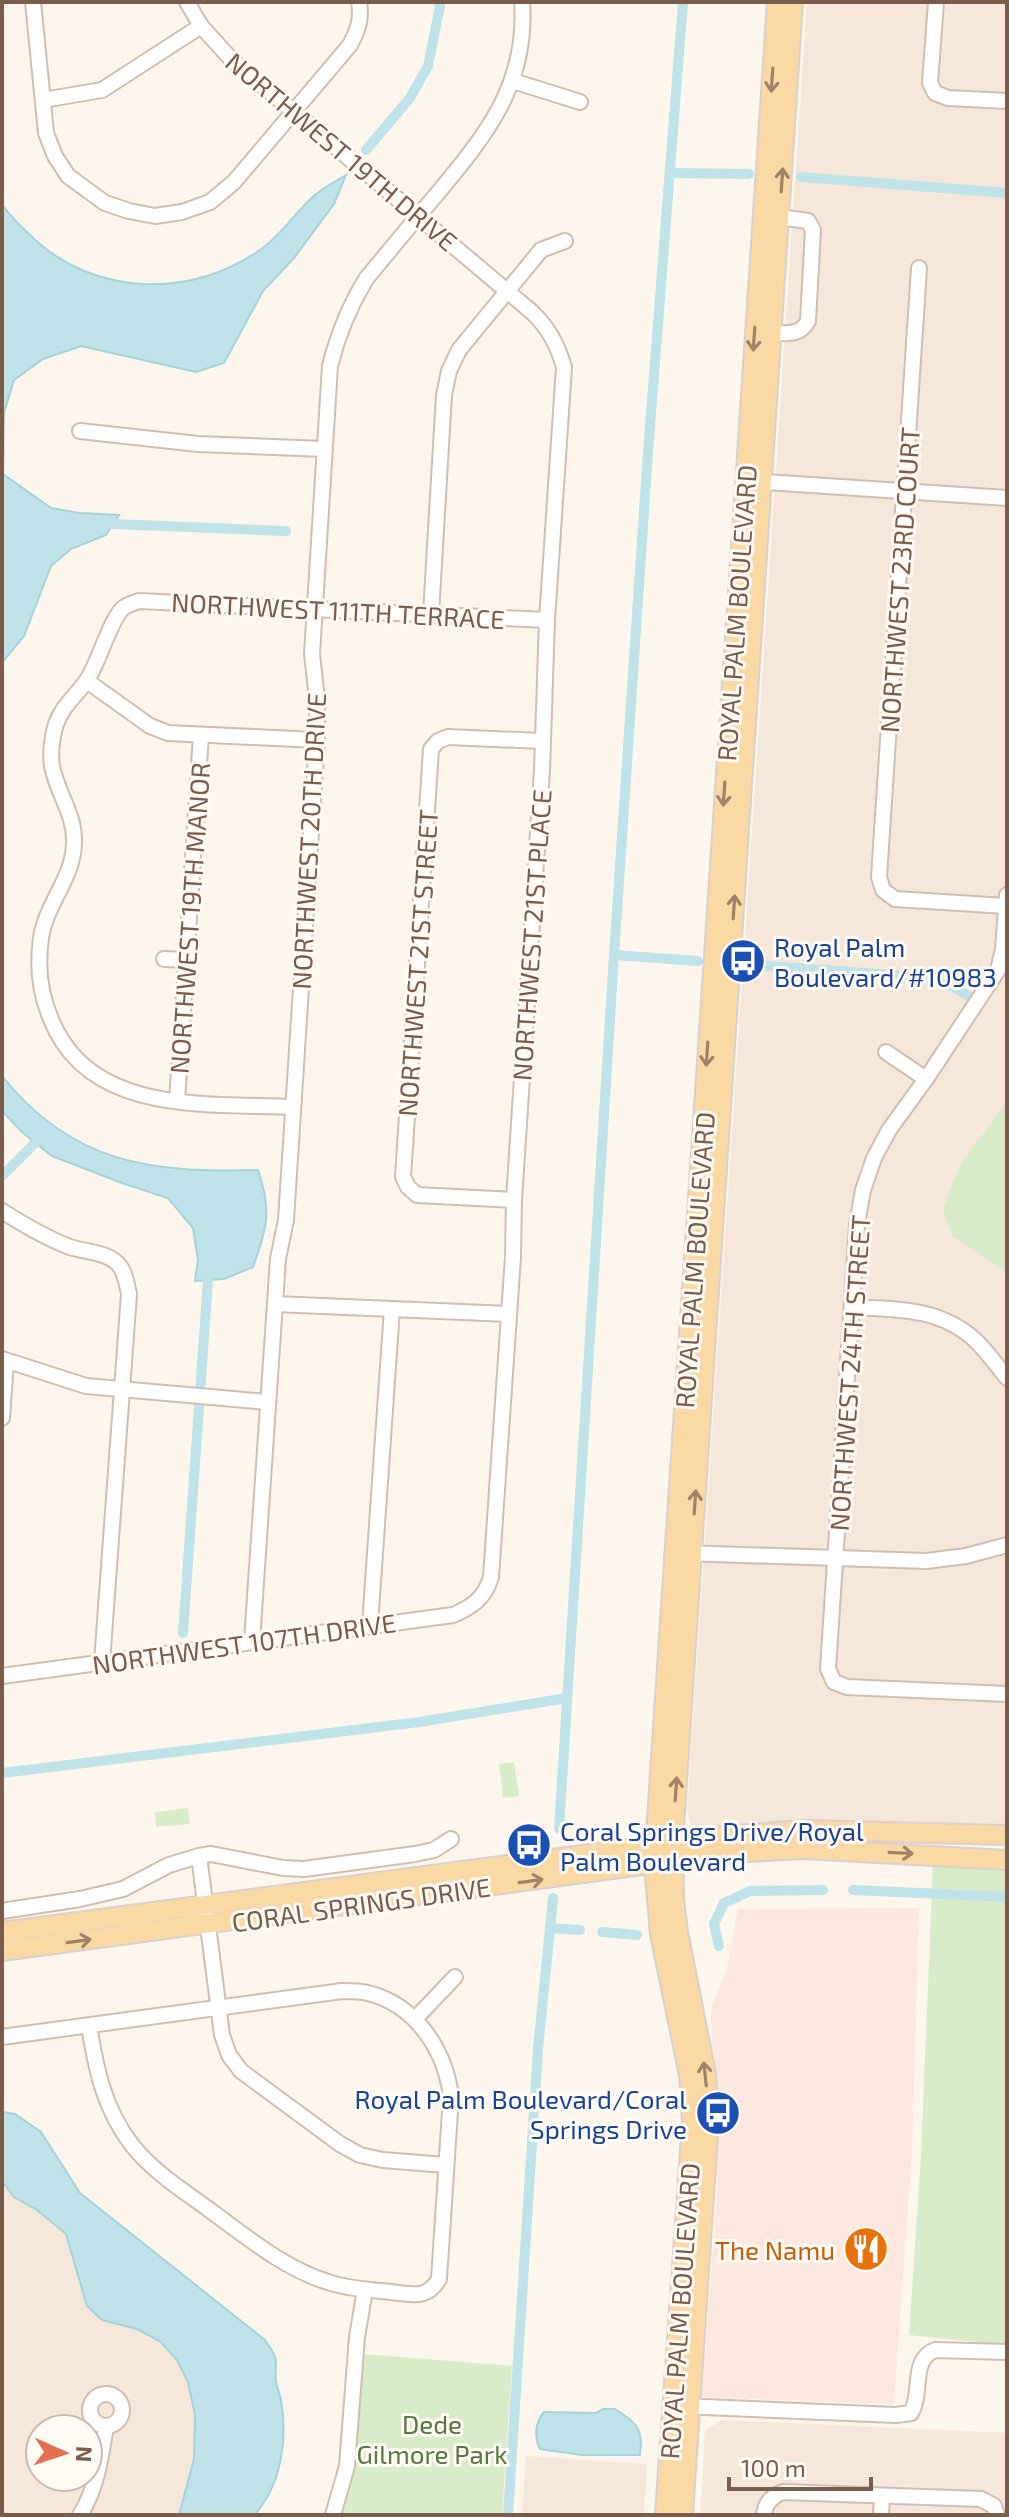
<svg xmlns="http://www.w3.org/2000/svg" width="1009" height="2517" font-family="'Exo 2',sans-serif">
  <rect width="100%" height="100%" fill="#fdf6ec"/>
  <g fill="#f5e8da" fill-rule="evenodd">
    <polygon points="807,2 1007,2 1007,1830 851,1825 691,1827 687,1811"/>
    <path d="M2 2181 14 2197 37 2210 66 2234 87 2306 102 2320 137 2329 161 2342 177 2360 188 2382 195 2415 194 2459 179 2515H2ZM40 2429H88V2477H40Z"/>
    <polygon points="722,2420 1007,2433 1007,2515 700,2515 705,2430"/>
    <polygon points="526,2456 647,2464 644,2515 522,2515"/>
  </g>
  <polygon fill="#fde8e0" points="919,1908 912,2152 894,2404 702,2397 717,2192 711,2009 727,1967 738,1909"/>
  <g fill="#d8ecc9">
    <polygon points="1007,1101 1007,1272 952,1236 943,1209 959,1167"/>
    <polygon points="514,1762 519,1796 503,1798 499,1764"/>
    <polygon points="188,1808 190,1824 156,1827 155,1812"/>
    <polygon points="933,1863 1007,1870 1007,2345 909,2335 921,2155"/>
    <path d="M363 2354 512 2366 502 2515H339C361 2465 359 2407 363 2354Z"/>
  </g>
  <g fill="#bfe3e8" stroke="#a5d3da" stroke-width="2">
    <path d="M346 175 334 204 294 258 263 291 224 363 196 372 81 346 43 359 14 380 4 413 3 474 51 508 80 513 119 515 106 535 71 549 51 566 24 636 2 663V204C9 216 20 225 30 235 94 298 194 299 264 247 284 232 297 210 315 195 324 187 336 181 346 175Z"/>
    <path d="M2 1076C72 1164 152 1173 258 1170 272 1210 267 1229 253 1267L224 1279 195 1281 198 1260 193 1228 168 1198 122 1183 52 1156 23 1133 2 1111Z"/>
    <path d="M2 2112 15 2114 41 2132 80 2193 265 2340C268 2345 273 2351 275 2357 277 2364 275 2374 276 2382 277 2388 280 2394 281 2400 288 2439 281 2486 254 2515H179L194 2459 195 2415 188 2382 177 2360 161 2342 137 2329 102 2320 87 2306 66 2234 37 2210 14 2197 2 2181Z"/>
    <path d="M603 2409H615C636 2423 644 2428 640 2455H582L540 2449C534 2438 535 2422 544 2412L596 2413Z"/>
  </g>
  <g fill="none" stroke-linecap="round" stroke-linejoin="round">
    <g stroke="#bfe3e8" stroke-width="10">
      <polyline points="366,150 410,98 428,66 440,6 438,2"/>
      <polyline points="671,173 749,174"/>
      <polyline points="801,177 1007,193"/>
      <polyline points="113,524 286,531"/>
      <polyline points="614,955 698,961"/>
      <polyline points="754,965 921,977 954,987 970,997"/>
      <polyline points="2,1176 35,1143"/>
      <polyline points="183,1633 208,1280"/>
      <polyline points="2,1773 419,1722 567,1698"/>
      <polyline points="559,1829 614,955 648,452 683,2"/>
      <polyline points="853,1890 1007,1897"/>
      <polyline points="550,1928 580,1930"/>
      <polyline points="602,1932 637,1935"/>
      <polyline points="719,1946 714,1924 724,1903 750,1891 823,1890"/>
      <polyline points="508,2515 538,2049 553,1898"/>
    </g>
    <g stroke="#d1beb0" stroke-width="18">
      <g id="minor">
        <path d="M33 2 46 133 55 156 68 176 105 203 129 211 155 216 182 212 210 202 234 182 350 45C358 30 362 19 359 2"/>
        <polyline points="936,2 930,83 935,93 948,98 1007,101"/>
        <polyline points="513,81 580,102"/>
        <polyline points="43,100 102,90 201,26"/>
        <polyline points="919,268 879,877 883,890 895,899 1006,906"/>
        <path d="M772 333C787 333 800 336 808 321L813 230 808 221 779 217"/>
        <polyline points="80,431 198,444 324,449"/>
        <polyline points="752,481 1007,498"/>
        <polyline points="431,614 444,395 449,371 459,350 541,250 565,241"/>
        <polyline points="87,681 150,726 168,733 317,740"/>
        <polyline points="1007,895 1003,949 998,970 926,1079 889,1130 874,1158 863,1190 857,1224 828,1669 834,1682 847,1687 1007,1694"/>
        <polyline points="164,959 186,960"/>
        <polyline points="886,1052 926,1079"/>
        <polyline points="177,1101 201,735"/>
        <path d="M293 1107C214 1103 100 1115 57 1032 41 1002 36 972 41 938 46 903 74 878 74 842 75 814 57 793 52 766 50 754 52 736 56 724 62 706 77 695 87 680 99 662 109 623 122 609 126 605 133 603 139 601L547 620"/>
        <polyline points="514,1200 417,1195 408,1187 403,1177 431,749 438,741 448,737 542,741"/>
        <path d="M2 1211C24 1225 46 1238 70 1247 85 1252 107 1252 118 1264 125 1271 127 1285 129 1294L102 1662"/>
        <polyline points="275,1304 509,1314"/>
        <path d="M852 1307C897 1309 940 1308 975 1340 987 1351 997 1366 1007 1378"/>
        <polyline points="2,1359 86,1386 267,1402"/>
        <polyline points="2,1418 6,1362"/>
        <polyline points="683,1553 926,1561 966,1556 1007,1545"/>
        <polyline points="370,1625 392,1309"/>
        <path d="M252 1641 278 1259 286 1220 317 740V699L312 654 330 366C338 334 349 307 366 279 389 251 413 222 437 194 486 135 528 84 522 2"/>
        <path d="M2 1676 453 1615C472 1607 485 1598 491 1577L513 1257 514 1200 542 770 547 620 564 367C557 344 549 329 533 313L231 59 201 26 187 2"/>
        <polyline points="199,1856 222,2035 229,2055 241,2071 340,2144 360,2155 383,2160 445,2165"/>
        <polyline points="2,1911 80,1899 123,1889 169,1865 199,1856 211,1854 283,1868 304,1869 415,1854 434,1850 451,1839"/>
        <polyline points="415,2019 455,1977"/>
        <path d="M2 2037 342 1991C351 1991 360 1991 368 1993 416 2005 445 2050 451 2096L439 2279C427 2300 412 2294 391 2292 371 2290 350 2289 331 2283 286 2270 248 2238 211 2211 184 2191 153 2172 132 2145 104 2109 96 2069 89 2026"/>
        <circle cx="106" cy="2410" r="16"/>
        <path d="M680 2406 896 2415 911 2413C923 2393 910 2360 935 2350L1007 2352"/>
        <path d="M80 2515C97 2488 101 2457 106 2426"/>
        <polyline points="333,2515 347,2466 357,2337 365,2290"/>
        <path d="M764 2515C765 2503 772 2496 783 2492L981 2499 994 2506 997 2515"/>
        <polyline points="881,2515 882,2496"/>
      </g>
    </g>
    <g stroke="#dad1cd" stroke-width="22">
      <g id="major">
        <polyline points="2,1932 733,1835 806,1830 1007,1835"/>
        <polyline points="2,1951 732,1853 803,1849 1007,1860"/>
        <polyline points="665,2515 692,2121 689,2075 660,1934 654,1864 777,2"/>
        <polyline points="683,2515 709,2120 706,2074 678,1932 674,1900 673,1843 793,2"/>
      </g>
    </g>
    <use href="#minor" stroke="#fff" stroke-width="14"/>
    <use href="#major" stroke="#fbd9a5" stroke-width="18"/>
  </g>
  <defs><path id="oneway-shaft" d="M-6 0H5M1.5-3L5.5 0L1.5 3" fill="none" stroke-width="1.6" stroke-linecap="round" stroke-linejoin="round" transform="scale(2)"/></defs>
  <g stroke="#a18267">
    <use href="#oneway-shaft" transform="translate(772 80) rotate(94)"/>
    <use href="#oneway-shaft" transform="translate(782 180) rotate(-86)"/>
    <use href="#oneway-shaft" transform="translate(754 339) rotate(94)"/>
    <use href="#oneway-shaft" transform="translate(724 794) rotate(94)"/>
    <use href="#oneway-shaft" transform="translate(734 907) rotate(-86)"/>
    <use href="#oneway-shaft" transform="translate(707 1054) rotate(94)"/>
    <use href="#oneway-shaft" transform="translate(695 1502) rotate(-86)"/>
    <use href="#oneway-shaft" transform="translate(676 1789) rotate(-86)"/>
    <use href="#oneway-shaft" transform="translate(901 1853) rotate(3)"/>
    <use href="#oneway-shaft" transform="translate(531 1881) rotate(-8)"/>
    <use href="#oneway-shaft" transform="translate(79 1941) rotate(-8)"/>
    <use href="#oneway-shaft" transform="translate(705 2074) rotate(-96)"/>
  </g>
  <defs>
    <g id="bus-disc" transform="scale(2.3)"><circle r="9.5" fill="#1a4fb4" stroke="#fffaf3"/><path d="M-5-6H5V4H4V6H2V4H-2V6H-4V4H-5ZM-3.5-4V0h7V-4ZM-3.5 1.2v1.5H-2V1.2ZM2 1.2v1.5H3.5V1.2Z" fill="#fff"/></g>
    <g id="restaurant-disc" transform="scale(2.3)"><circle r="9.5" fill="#e8710a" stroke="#fffaf3"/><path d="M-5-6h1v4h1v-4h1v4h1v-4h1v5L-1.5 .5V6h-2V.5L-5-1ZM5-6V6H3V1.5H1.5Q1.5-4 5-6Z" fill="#fff"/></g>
  </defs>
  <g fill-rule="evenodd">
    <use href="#bus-disc" x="743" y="961"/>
    <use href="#bus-disc" x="529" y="1845"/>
    <use href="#bus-disc" x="718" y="2113"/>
    <use href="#restaurant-disc" x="866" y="2249"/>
  </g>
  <g text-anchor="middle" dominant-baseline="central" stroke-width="6" stroke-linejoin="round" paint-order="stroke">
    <g font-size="26" fill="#7a5c4d" stroke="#fffaf3">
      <text transform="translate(342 151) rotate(40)">NORTHWEST 19TH DRIVE</text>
      <text transform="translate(899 580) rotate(-86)">NORTHWEST 23RD COURT</text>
      <text transform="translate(338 610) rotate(3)">NORTHWEST 111TH TERRACE</text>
      <text transform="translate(736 613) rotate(-86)">ROYAL PALM BOULEVARD</text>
      <text transform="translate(308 841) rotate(-87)">NORTHWEST 20TH DRIVE</text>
      <text transform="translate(189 918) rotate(-86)">NORTHWEST 19TH MANOR</text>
      <text transform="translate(531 935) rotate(-86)">NORTHWEST 21ST PLACE</text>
      <text transform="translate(417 963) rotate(-86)">NORTHWEST 21ST STREET</text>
      <text transform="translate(694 1260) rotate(-86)">ROYAL PALM BOULEVARD</text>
      <text transform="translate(849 1373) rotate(-86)">NORTHWEST 24TH STREET</text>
      <text transform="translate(244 1643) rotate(-8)">NORTHWEST 107TH DRIVE</text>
      <text transform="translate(361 1904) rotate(-8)">CORAL SPRINGS DRIVE</text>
      <text transform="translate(679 2311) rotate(-86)">ROYAL PALM BOULEVARD</text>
    </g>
    <g font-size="26" fill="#164399" stroke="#fffaf3" text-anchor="start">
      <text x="774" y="946">Royal Palm<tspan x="774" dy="30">Boulevard/#10983</tspan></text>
      <text x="560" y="1830">Coral Springs Drive/Royal<tspan x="560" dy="30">Palm Boulevard</tspan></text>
      <text x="687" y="2098" text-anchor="end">Royal Palm Boulevard/Coral<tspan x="687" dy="30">Springs Drive</tspan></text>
    </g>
    <g font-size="26" fill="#c56008" stroke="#fffaf3" text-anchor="end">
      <text x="835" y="2249">The Namu</text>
    </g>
    <g font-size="26" fill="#537a41" stroke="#fffaf3">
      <text x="432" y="2423">Dede<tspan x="432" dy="30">Gilmore Park</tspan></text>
    </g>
  </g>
  <rect width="1009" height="2517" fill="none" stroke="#7a5c4d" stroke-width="8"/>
  <g transform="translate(64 2453) rotate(93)"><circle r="38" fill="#fffaf3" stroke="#cabbb1" stroke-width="2"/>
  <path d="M0-6L14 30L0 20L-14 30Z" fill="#e76f51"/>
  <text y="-12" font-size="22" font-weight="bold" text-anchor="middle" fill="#7a5c4d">N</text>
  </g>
  <path d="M729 2477v12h142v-12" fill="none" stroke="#7a5c4d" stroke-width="4"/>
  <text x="741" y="2477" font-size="24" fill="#7a5c4d" stroke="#fffaf3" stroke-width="6" paint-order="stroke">100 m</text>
</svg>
